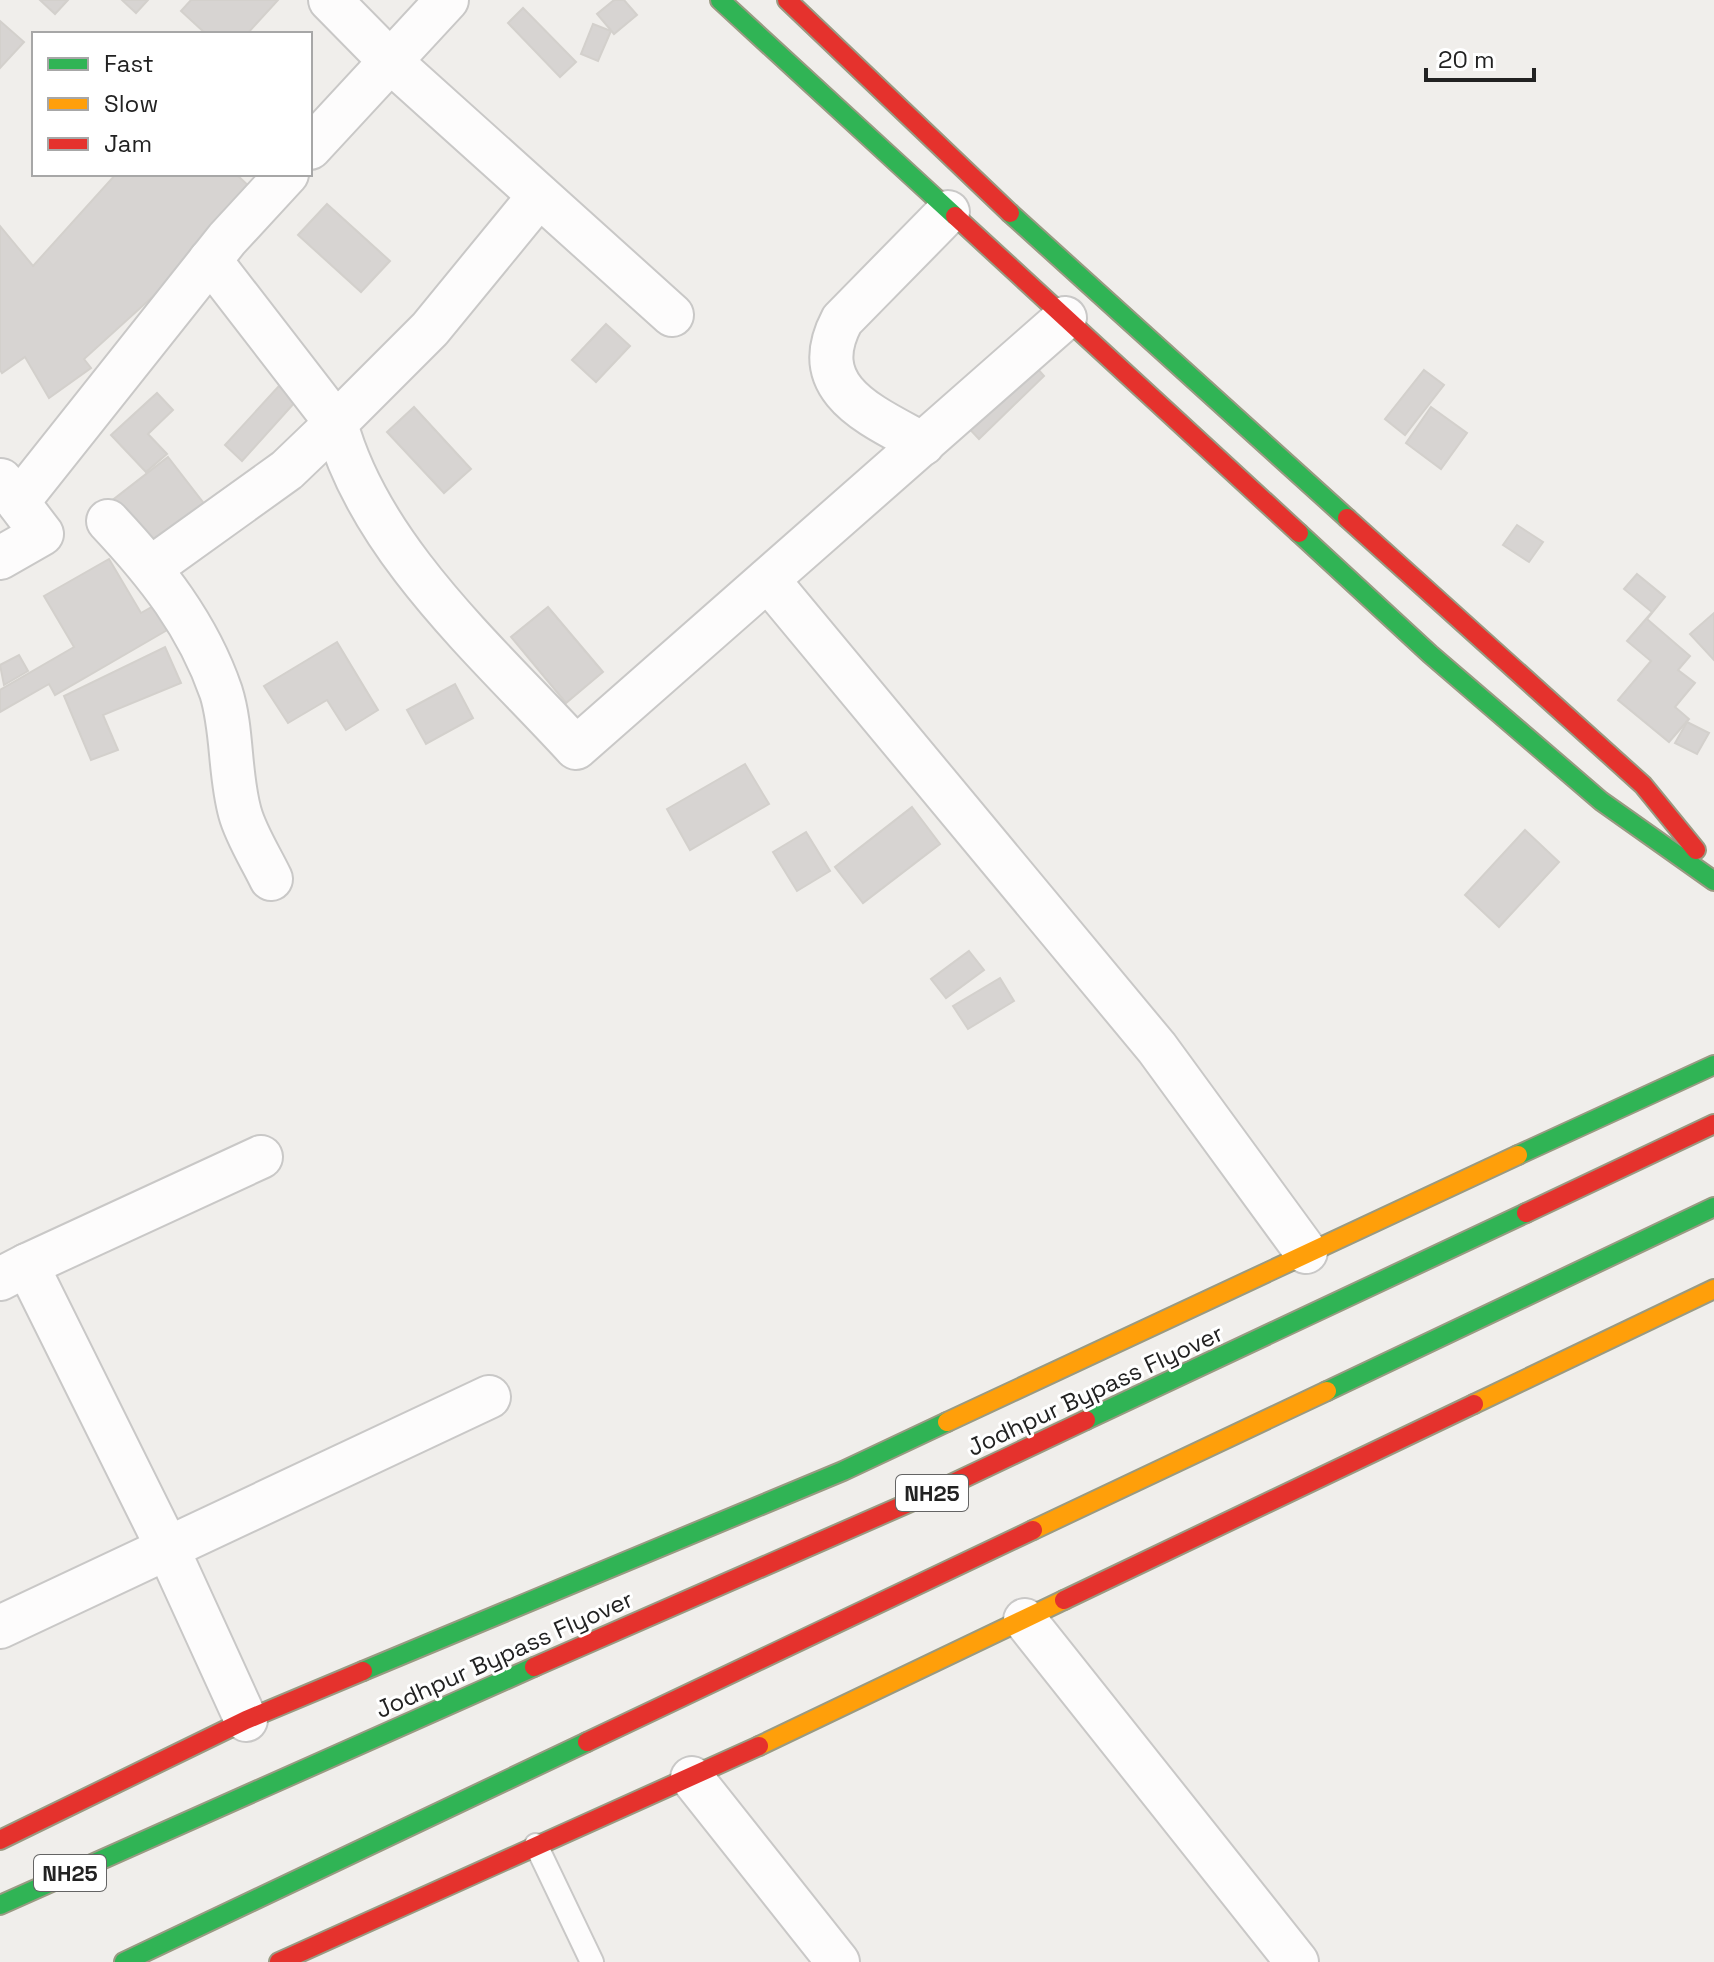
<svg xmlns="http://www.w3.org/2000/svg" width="1714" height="1962" font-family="'Space Grotesk',sans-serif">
  <rect width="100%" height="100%" fill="#f0eeeb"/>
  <g fill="#d7d4d2" stroke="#d3d0cc" stroke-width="2">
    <polygon points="40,0 68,0 55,14"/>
    <polygon points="122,0 148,0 136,13"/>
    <polygon points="191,0 278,0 247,34 206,34 181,11"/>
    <polygon points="614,0 624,0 637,15 614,34 597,14"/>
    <polygon points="523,8 576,62 560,77 508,23"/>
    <polygon points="0,21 24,42 0,68"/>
    <polygon points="593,24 611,31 598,61 581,54"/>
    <polygon points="116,174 236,174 255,192 213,242 84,359 91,368 49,398 25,357 2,373 0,370 0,226 33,266"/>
    <polygon points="327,204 390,261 361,292 298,235"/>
    <polygon points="606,324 630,346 596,382 572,360"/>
    <polygon points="1028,358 1044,376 979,439 963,422"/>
    <polygon points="1424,370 1444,385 1405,435 1385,419"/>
    <polygon points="279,386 296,401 242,461 225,445"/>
    <polygon points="157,393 173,410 148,434 167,454 146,472 111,435"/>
    <polygon points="414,407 471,469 444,493 387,432"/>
    <polygon points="1431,407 1467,433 1441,469 1406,443"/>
    <polygon points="168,457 216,519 154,563 110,502"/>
    <polygon points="1517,525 1543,542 1529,562 1503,545"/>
    <polygon points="109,559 141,613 155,605 169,629 55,695 49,684 0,712 0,690 74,647 44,596"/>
    <polygon points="1637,574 1665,597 1647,619 1690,656 1678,670 1695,683 1675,707 1689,719 1669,742 1618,700 1651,661 1627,641 1652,612 1624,589"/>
    <polygon points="548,607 603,672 566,703 511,637"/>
    <polygon points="1714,613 1714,660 1690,634"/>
    <polygon points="337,642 378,710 346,730 327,700 288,723 264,686"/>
    <polygon points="165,647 181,683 103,715 118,750 91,760 64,696"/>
    <polygon points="19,655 28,671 4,685 0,665"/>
    <polygon points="455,684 473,718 426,744 407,710"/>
    <polygon points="1687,722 1709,733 1697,754 1675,743"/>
    <polygon points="745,764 769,804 690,850 667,809"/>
    <polygon points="912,807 940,844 863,903 835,867"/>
    <polygon points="1525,830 1559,862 1499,927 1465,895"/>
    <polygon points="806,832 830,871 797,891 773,852"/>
    <polygon points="969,951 984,970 946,998 931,979"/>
    <polygon points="1000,978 1014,1001 968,1029 953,1006"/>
  </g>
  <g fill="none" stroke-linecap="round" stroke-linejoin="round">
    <g stroke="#c9c8c7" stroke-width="26">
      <polyline id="lane" points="536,1845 592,1962"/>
    </g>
    <g stroke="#c9c8c7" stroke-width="46">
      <g id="street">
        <polyline points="330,0 390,61 672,315"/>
        <polyline points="310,148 447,0"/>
        <path d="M539 196 430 329 336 423C370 550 490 654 576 748L1065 318"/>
        <path d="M923 444C873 416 805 390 842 320L948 212"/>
        <polyline points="18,502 227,239 287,174"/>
        <path d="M108 521C156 572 198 625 221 692 233 730 229 774 240 813 246 835 261 858 271 879"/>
        <polyline points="0,558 42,534 1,480"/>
        <polyline points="152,567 287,470 336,423 210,260"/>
        <polyline points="768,580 1157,1048 1306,1252"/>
        <polyline points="27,1265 261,1157"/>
        <polyline points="0,1279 27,1265 167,1547 246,1720"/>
        <polyline points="1025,1620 1297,1962"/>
        <polyline points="0,1627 489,1397"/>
        <polyline points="692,1778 838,1962"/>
      </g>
    </g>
    <g stroke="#999a82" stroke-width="22">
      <g id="fast">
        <polyline points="720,0 955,216"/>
        <polyline points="1010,213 1347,518"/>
        <polyline points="1299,533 1430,654 1601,801 1714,881"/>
        <polyline points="1518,1155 1714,1065"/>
        <polyline points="1327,1391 1714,1207"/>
        <polyline points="1086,1420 1526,1213"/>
        <polyline points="363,1671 843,1471 947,1422"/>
        <polyline points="0,1905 534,1667"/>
        <polyline points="124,1962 587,1742"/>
      </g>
    </g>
    <g stroke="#999a82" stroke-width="22">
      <g id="slow">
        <polyline points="1474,1404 1714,1289"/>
        <polyline points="947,1422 1518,1155"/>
        <polyline points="1033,1530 1327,1391"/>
        <polyline points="759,1746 1064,1600"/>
      </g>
    </g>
    <g stroke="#999a82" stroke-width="22">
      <g id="jam">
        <polyline points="787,0 1010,213"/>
        <polyline points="955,216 1299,533"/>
        <polyline points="1347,518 1643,785 1696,850"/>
        <polyline points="1526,1213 1714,1124"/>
        <polyline points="1064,1600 1474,1404"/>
        <polyline points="534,1667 945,1487 1086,1420"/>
        <polyline points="587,1742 1033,1530"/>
        <polyline points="0,1840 246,1720 363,1671"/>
        <polyline points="279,1962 759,1746"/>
      </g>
    </g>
    <use href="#lane" stroke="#fdfcfc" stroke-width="22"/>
    <use href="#street" stroke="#fdfcfc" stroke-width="42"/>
    <use href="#fast" stroke="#30b455" stroke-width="18"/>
    <use href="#slow" stroke="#ff9f0a" stroke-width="18"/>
    <use href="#jam" stroke="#e5322d" stroke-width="18"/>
  </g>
  <g text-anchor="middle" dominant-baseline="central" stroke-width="6" stroke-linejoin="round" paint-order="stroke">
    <g fill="#fff" stroke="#646464" stroke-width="2">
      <rect x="896" y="1475" width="72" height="36" rx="6"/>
      <rect x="34" y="1855" width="72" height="36" rx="6"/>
    </g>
    <g font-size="22" font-weight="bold" fill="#222">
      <text x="932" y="1493">NH25</text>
      <text x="70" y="1873">NH25</text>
    </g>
    <g font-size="24" fill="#222" stroke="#fff">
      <text transform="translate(1095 1390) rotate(-25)">Jodhpur Bypass Flyover</text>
      <text transform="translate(504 1654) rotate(-24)">Jodhpur Bypass Flyover</text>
    </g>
  </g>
  <rect x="32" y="32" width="280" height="144" fill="#ffffff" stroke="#a7a7a7" stroke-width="2"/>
  <rect x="48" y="58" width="40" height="12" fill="#30b455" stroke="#a7a7a7" stroke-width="2"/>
  <text x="104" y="72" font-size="24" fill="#222222">Fast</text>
  <rect x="48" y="98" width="40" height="12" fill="#ff9f0a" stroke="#a7a7a7" stroke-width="2"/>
  <text x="104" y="112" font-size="24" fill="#222222">Slow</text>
  <rect x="48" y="138" width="40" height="12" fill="#e5322d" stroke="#a7a7a7" stroke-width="2"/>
  <text x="104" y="152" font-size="24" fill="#222222">Jam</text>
  <path d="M1426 68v12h108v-12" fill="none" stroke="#222222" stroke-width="4"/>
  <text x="1438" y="68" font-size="24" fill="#222222" stroke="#ffffff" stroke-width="6" paint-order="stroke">20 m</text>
</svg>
